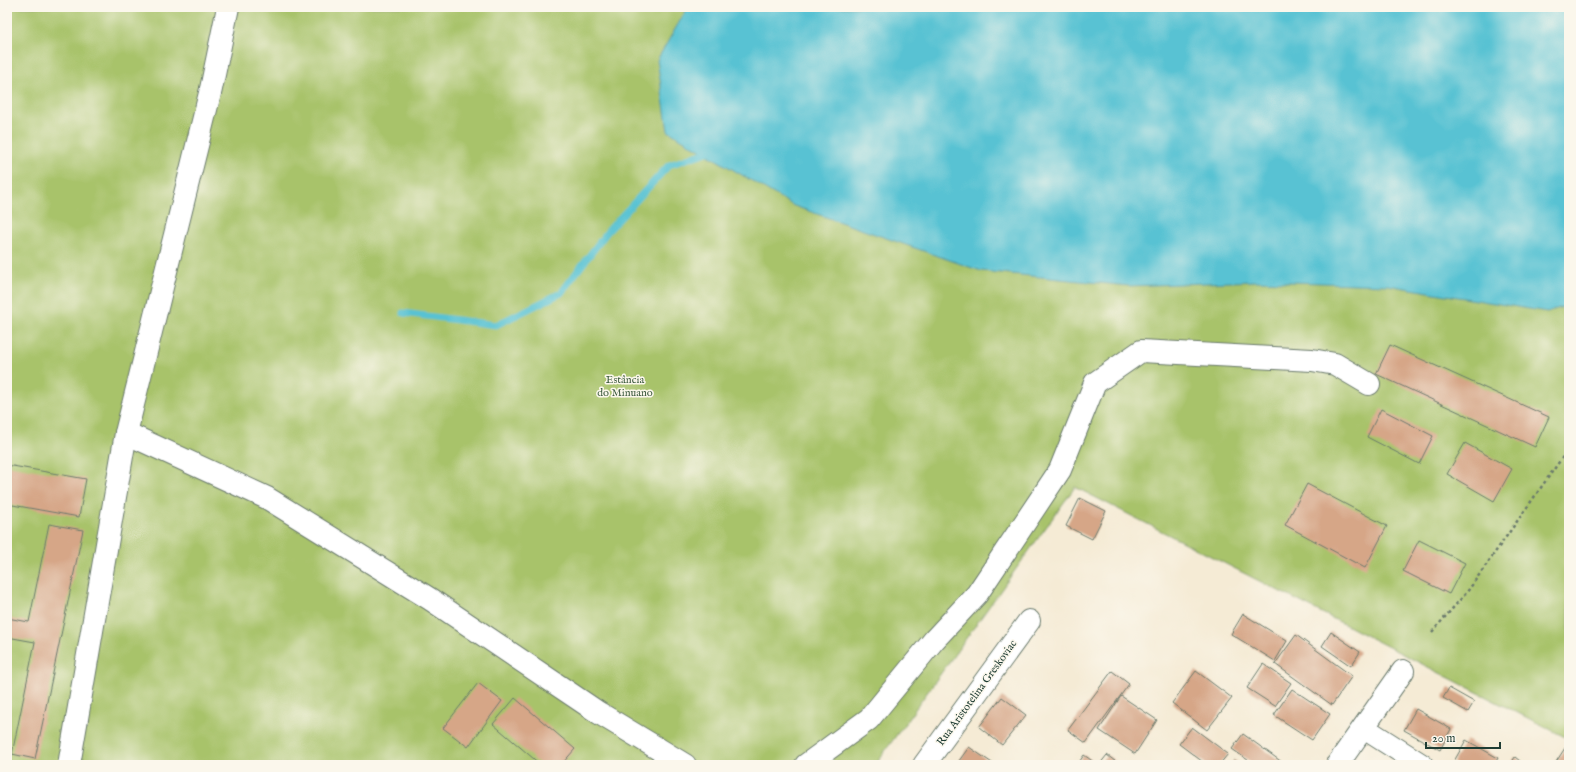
<svg xmlns="http://www.w3.org/2000/svg" width="1576" height="772" font-family="'IM FELL English',serif">
  <rect width="100%" height="100%" fill="#fbf7ec"/>
  <filter id="ink" filterUnits="userSpaceOnUse"><feTurbulence type="fractalNoise" baseFrequency=".025" numOctaves="2"/><feDisplacementMap in="SourceGraphic" scale="8" xChannelSelector="R" yChannelSelector="G"/><feConvolveMatrix kernelMatrix="1 2 1 2 8 2 1 2 1" color-interpolation-filters="sRGB"/></filter>
  <filter id="wash" filterUnits="userSpaceOnUse"><feTurbulence type="fractalNoise" baseFrequency=".012" numOctaves="4" result="noise"/><feDisplacementMap in="SourceGraphic" scale="16" xChannelSelector="R" yChannelSelector="G"/><feGaussianBlur stdDeviation="0.9" result="paint"/><feColorMatrix in="noise" values="0 0 0 0 0 0 0 0 0 0 0 0 0 0 0 0 0 1.4 0 .05"/><feComposite in="paint" operator="in"/></filter>
  <g filter="url(#wash)">
    <rect width="100%" height="100%" fill="#f5ebd5"/>
    <polygon fill="#a8c36a" stroke="#64804f" points="7,7 1569,7 1569,739 1075,487 875,765 7,765"/>
    <polygon fill="#58c2d3" stroke="#3c8084" points="688,7 1569,7 1569,305 1547,312 1387,285 1256,281 1129,286 981,271 794,206 668,131 657,60"/>
    <g fill="none" stroke-linecap="round" stroke-linejoin="round">
      <polyline stroke="#58c2d3" stroke-width="7" points="403,313 496,325 561,293 607,232 669,165 713,150"/>
    </g>
    <g id="blocks">
      <g fill="#d6a687">
        <polygon points="1390,345 1549,417 1535,447 1376,374"/>
        <polygon points="1381,409 1433,436 1419,464 1367,437"/>
        <polygon points="1465,443 1512,469 1494,501 1447,474"/>
        <polygon points="7,465 86,479 79,517 7,504"/>
        <polygon points="1307,484 1387,526 1365,568 1285,525"/>
        <polygon points="1080,498 1106,511 1092,539 1066,526"/>
        <polygon points="49,524 83,530 35,759 12,754 35,642 7,637 7,618 29,622"/>
        <polygon points="1419,540 1465,563 1449,594 1403,571"/>
        <polygon points="1243,614 1287,641 1275,661 1231,634"/>
        <polygon points="1331,632 1360,652 1351,666 1322,646"/>
        <polygon points="1296,635 1352,676 1332,705 1275,664"/>
        <polygon points="1263,664 1291,683 1275,706 1247,688"/>
        <polygon points="1112,671 1129,684 1086,743 1068,730"/>
        <polygon points="1196,671 1232,698 1207,730 1172,703"/>
        <polygon points="478,683 502,701 468,747 443,728"/>
        <polygon points="1449,688 1474,702 1468,712 1443,698"/>
        <polygon points="1292,689 1330,714 1312,740 1274,715"/>
        <polygon points="1121,696 1157,720 1135,754 1099,730"/>
        <polygon points="1002,697 1026,715 1002,745 979,727"/>
        <polygon points="515,698 575,749 561,765 541,765 493,724"/>
        <polygon points="1416,709 1451,729 1440,750 1404,730"/>
        <polygon points="1192,727 1228,754 1219,765 1207,765 1179,744"/>
        <polygon points="1243,734 1286,765 1255,765 1232,749"/>
        <polygon points="1466,740 1498,758 1494,765 1457,765 1453,763"/>
        <polygon points="969,747 995,765 956,765"/>
        <polygon points="1565,748 1569,751 1569,765 1554,765"/>
        <polygon points="1084,755 1098,765 1077,765"/>
        <polygon points="1107,755 1120,765 1099,765"/>
        <polygon points="1515,757 1525,765 1510,765"/>
        <polygon points="1234,760 1241,765 1230,765"/>
      </g>
    </g>
  </g>
  <g filter="url(#ink)">
    <use href="#blocks" fill-opacity="0" stroke="#6a7a6c" stroke-width="1"/>
    <g fill="none" stroke-linecap="round" stroke-linejoin="round">
      <g stroke="#6a7a6c" stroke-width="24">
        <g id="minor">
          <polyline points="126,433 267,498 430,599 599,713 685,765"/>
          <polyline points="1364,728 1422,765"/>
          <polyline points="69,765 126,433 211,89 228,7"/>
          <polyline points="806,765 869,719 934,640 977,594 1060,470 1095,383 1141,351 1312,360 1335,364 1369,384"/>
          <polyline points="924,765 1029,621"/>
          <polyline points="1337,765 1403,671"/>
        </g>
      </g>
      <polyline stroke="#6a7a6c" stroke-width="2.5" stroke-dasharray="3 3" stroke-linecap="butt" points="1432,632 1467,592 1569,448"/>
      <use href="#minor" stroke="#fff" stroke-width="22"/>
    </g>
  </g>
  <g text-anchor="middle" dominant-baseline="central" stroke-width="3" stroke-linejoin="round" paint-order="stroke">
    <g font-size="11" fill="#415e42" stroke="#fbf7ec">
      <text x="625" y="380">Estância<tspan x="625" dy="13">do Minuano</tspan></text>
    </g>
    <g font-size="11" fill="#1f3d34" stroke="#fbf7ec">
      <text transform="translate(977 693) rotate(-54)">Rua Aristotelina Greskoviac</text>
    </g>
  </g>
  <rect width="1576" height="772" fill="none" stroke="#fbf7ec" stroke-width="24"/>
  <path d="M1426 742v6h74v-6" fill="none" stroke="#1f3d34" stroke-width="2"/>
  <text x="1432" y="742" font-size="12" fill="#1f3d34" stroke="#fbf7ec" stroke-width="3" paint-order="stroke">20 m</text>
</svg>
